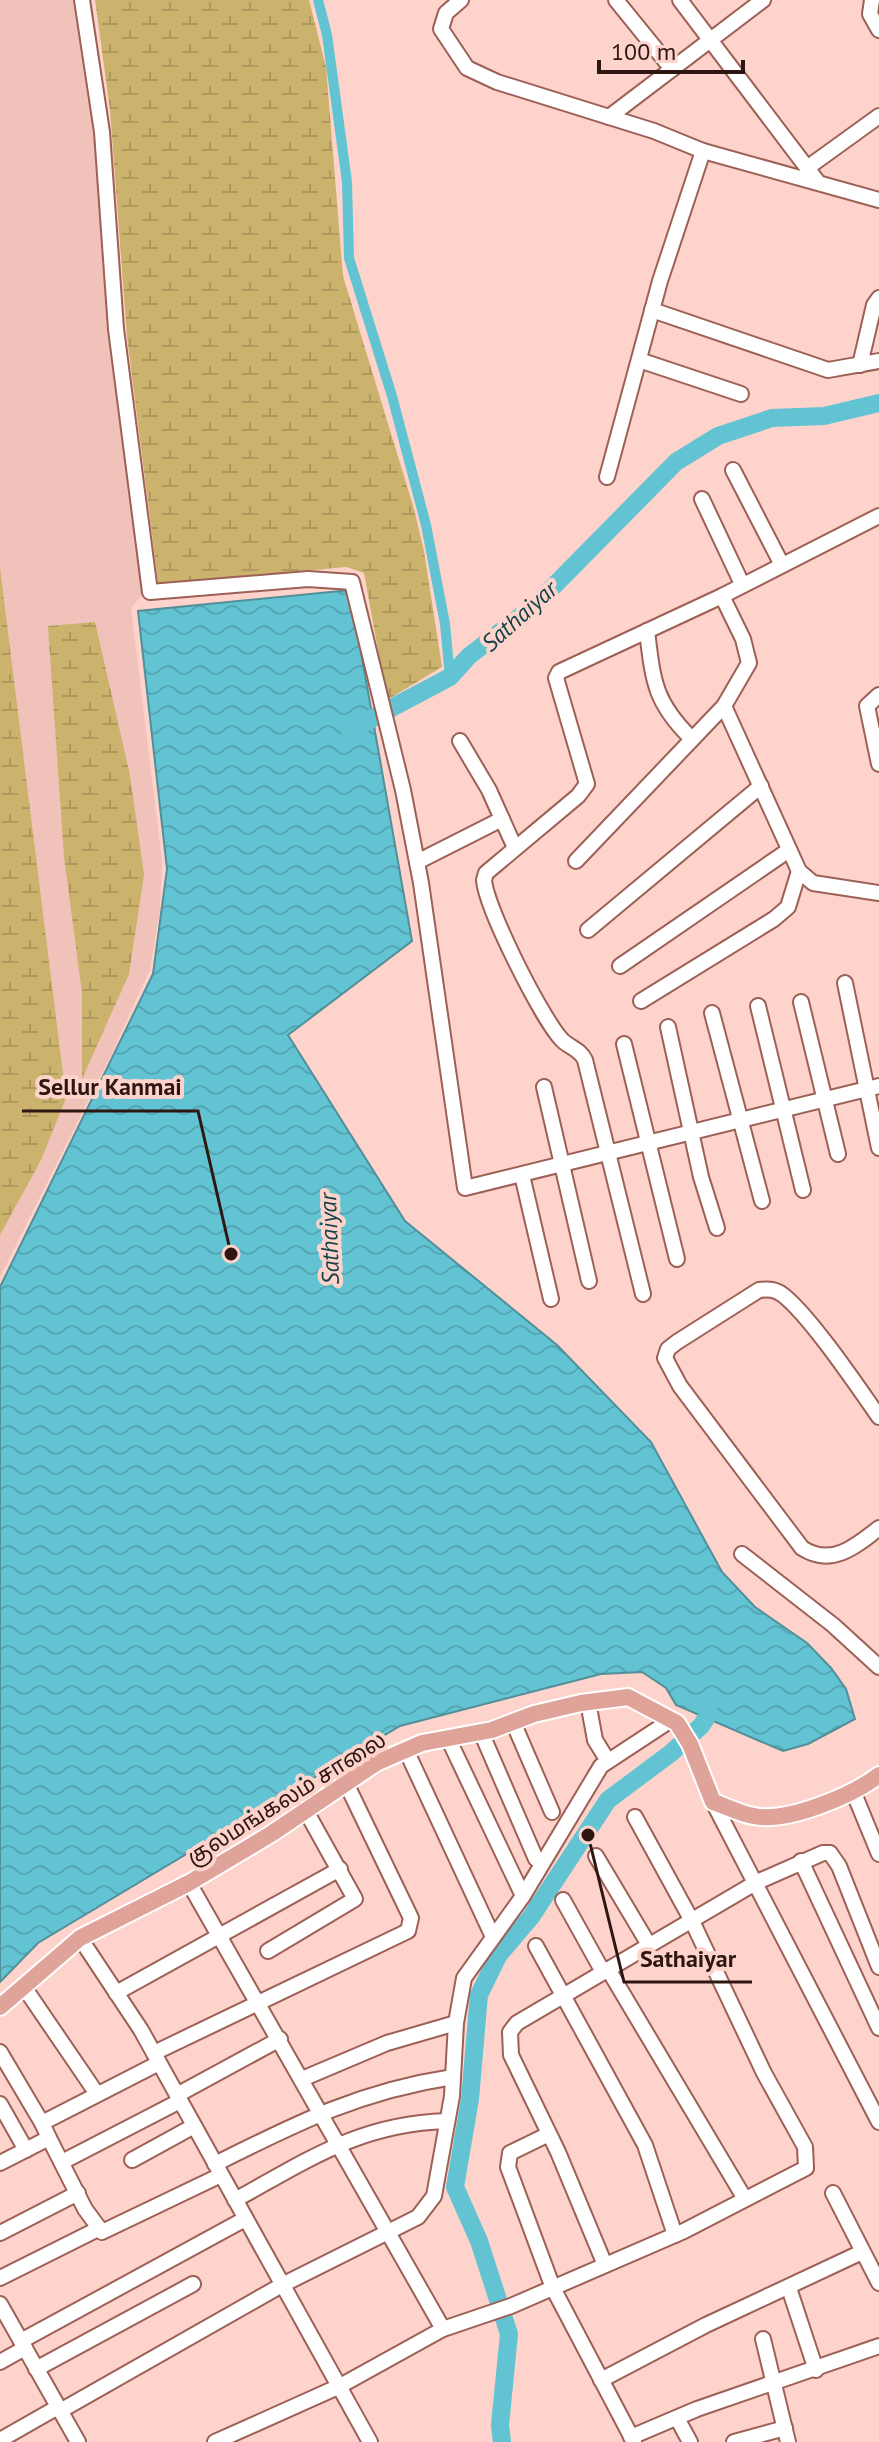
<svg xmlns="http://www.w3.org/2000/svg" width="879" height="2442" font-family="'PT Sans','Noto Sans Tamil',sans-serif">
  <defs>
    <pattern id="wetland-marsh" width="20" height="14" patternUnits="userSpaceOnUse" patternTransform="scale(2)"><rect width="20" height="14" fill="#ccb36d"/><path d="M1 5h8M5 5V1M11 12h8M15 12V8" fill="none" stroke="#b0995d"/></pattern>
    <pattern id="water-waves" width="16" height="10" patternUnits="userSpaceOnUse" patternTransform="scale(2)"><rect width="16" height="10" fill="#62c3d3"/><path d="M0 5q4-4 8 0t8 0" fill="none" stroke="#55a7b4"/></pattern>
  </defs>
  <rect width="100%" height="100%" fill="#fed3cb"/>
  <polygon fill="#f0c2b9" points="0,0 92,0 107,113 126,343 154,581 131,608 162,861 160,909 150,969 113,1051 0,1277"/>
  <g fill="url(#wetland-marsh)">
    <polygon points="95,0 309,0 326,67 343,276 414,509 424,551 442,667 387,700 364,573 346,567 163,585 158,582 127,337 110,110"/>
    <polygon points="0,568 66,1098 41,1160 0,1235"/>
    <polygon points="95,622 130,775 144,875 129,974 82,1079 82,993 64,857 48,626"/>
  </g>
  <polygon fill="url(#water-waves)" stroke="#528f99" stroke-width="2" points="350,590 412,941 288,1035 405,1221 557,1345 651,1442 722,1572 755,1607 807,1643 831,1668 846,1689 855,1719 808,1744 783,1751 676,1705 666,1688 642,1672 601,1674 400,1726 38,1943 0,1982 0,1287 153,974 167,869 138,611"/>
  <g fill="none" stroke-linecap="round" stroke-linejoin="round">
    <polyline stroke="#62c3d3" stroke-width="10" points="318,0 327,35 347,182 349,258 392,396 426,525 445,624 450,677"/>
    <g stroke="#62c3d3" stroke-width="18">
      <polyline points="350,730 450,677 469,656 535,605 676,462 718,436 772,418 824,416 879,403"/>
      <polyline points="502,2442 500,2425 509,2334 479,2241 455,2187 470,2099 479,1995 498,1956 531,1917 608,1800 671,1753 701,1726 707,1717 711,1697"/>
    </g>
    <g stroke="#9d6056" stroke-width="18">
      <g id="minor">
        <polyline points="82,0 102,132 116,329 150,592 308,579 352,582 403,790 421,883 465,1188 879,1086"/>
        <polyline points="461,0 446,13 441,29 467,68 497,82 654,131 703,151 879,200"/>
        <polyline points="616,0 672,69"/>
        <polyline points="680,0 817,181"/>
        <polyline points="872,0 870,14 879,30"/>
        <polyline points="609,117 763,0"/>
        <polyline points="807,168 879,116"/>
        <polyline points="652,310 828,370 879,361"/>
        <polyline points="639,360 741,394"/>
        <polyline points="860,365 874,305 879,298"/>
        <polyline points="733,470 781,563"/>
        <polyline points="607,477 660,281 703,151"/>
        <polyline points="702,499 742,584"/>
        <polyline points="722,596 743,639 749,663 724,706 799,871 813,883 879,893"/>
        <path d="M647 631C653 680 654 702 691 738"/>
        <polyline points="879,695 867,706 879,764"/>
        <polyline points="460,741 489,790 515,848"/>
        <polyline points="576,861 724,706"/>
        <polyline points="417,862 502,819"/>
        <polyline points="588,930 761,786"/>
        <polyline points="620,966 789,850"/>
        <polyline points="845,983 879,1148"/>
        <polyline points="641,1001 774,919 788,907 799,871"/>
        <polyline points="801,1002 838,1154"/>
        <polyline points="758,1006 803,1190"/>
        <polyline points="712,1013 762,1201"/>
        <polyline points="668,1027 701,1177 717,1228"/>
        <polyline points="624,1044 677,1259"/>
        <polyline points="544,1087 589,1281"/>
        <polyline points="522,1175 551,1299"/>
        <path d="M643 1294 585 1060C580 1049 570 1048 562 1040 542 1019 486 908 484 880L486 873 578 796 587 784 556 678 559 672 722 596 879 516"/>
        <path d="M879 1417C858 1387 810 1316 783 1295 775 1289 769 1289 759 1290L677 1342 668 1349 665 1358 680 1386 802 1548C831 1567 855 1547 879 1528"/>
        <polyline points="742,1554 833,1625 879,1667"/>
        <polyline points="588,1702 595,1740 608,1761"/>
        <polyline points="513,1722 552,1812"/>
        <polyline points="481,1732 536,1859"/>
        <polyline points="406,1750 493,1937"/>
        <polyline points="853,1791 879,1854"/>
        <polyline points="713,1802 879,2122"/>
        <polyline points="596,1856 649,1945"/>
        <polyline points="801,1861 879,2028"/>
        <polyline points="189,1883 443,2329"/>
        <polyline points="523,1896 601,1766 671,1720"/>
        <polyline points="563,1900 603,1972"/>
        <polyline points="80,1938 141,2030 370,2442"/>
        <polyline points="536,1946 645,2145 675,2235"/>
        <polyline points="268,1951 355,1899 306,1811"/>
        <polyline points="608,1969 745,2199"/>
        <polyline points="24,1987 97,2094"/>
        <polyline points="116,1993 340,1869"/>
        <polyline points="0,2052 42,2123"/>
        <polyline points="154,2053 408,1931 411,1918 346,1783"/>
        <polyline points="302,2079 387,2043 456,2023"/>
        <polyline points="177,2095 280,2039"/>
        <polyline points="0,2104 26,2150"/>
        <polyline points="547,2135 510,2153 508,2167 553,2288 634,2442"/>
        <polyline points="49,2138 85,2209 102,2232 221,2175"/>
        <polyline points="132,2160 194,2126"/>
        <polyline points="62,2162 180,2101"/>
        <polyline points="0,2163 49,2138 42,2123 159,2063"/>
        <path d="M215 2164C297 2123 360 2091 453 2077"/>
        <polyline points="833,2193 879,2283"/>
        <path d="M235 2200C308 2160 359 2124 446 2121"/>
        <polyline points="0,2233 78,2193"/>
        <polyline points="605,2265 558,2152 511,2055 510,2032 517,2023 757,1882 823,1853 830,1853 839,1866 879,1967"/>
        <polyline points="0,2278 98,2229"/>
        <polyline points="789,2288 816,2370"/>
        <polyline points="0,2304 78,2442"/>
        <polyline points="763,2339 788,2442"/>
        <polyline points="21,2341 245,2219"/>
        <polyline points="0,2362 25,2348"/>
        <polyline points="36,2369 193,2284"/>
        <polyline points="601,2380 706,2325 862,2252"/>
        <polyline points="60,2411 282,2285 418,2217 434,2196 452,2096 456,2023 464,1978 523,1896 448,1738"/>
        <polyline points="677,2418 690,2442"/>
        <polyline points="631,2437 697,2409 879,2346"/>
        <polyline points="0,2440 58,2407"/>
        <polyline points="215,2442 340,2386 443,2329 511,2306 684,2231 806,2168 805,2147 764,2073 692,1921 635,1817"/>
        <polyline points="734,2442 785,2428"/>
      </g>
    </g>
    <g stroke="#fff" stroke-width="20">
      <path id="major" d="M0 2007 80 1938 189 1883 271 1834 376 1763 422 1743 492 1730 534 1714 581 1703 628 1697 677 1723 690 1744 713 1802C726 1806 740 1814 754 1816 788 1823 853 1795 879 1775"/>
    </g>
    <use href="#minor" stroke="#fff" stroke-width="14"/>
    <use href="#major" stroke="#dfa39a" stroke-width="16"/>
  </g>
  <g text-anchor="middle" dominant-baseline="central" stroke-width="8" stroke-linejoin="round" paint-order="stroke">
    <g font-size="22" fill="#2e1612" stroke="#fed3cb">
      <text transform="translate(286 1798) rotate(-32)">குலமங்கலம் சாலை</text>
    </g>
    <g font-size="24" font-style="italic" fill="#154249" stroke="#fed3cb">
      <text transform="translate(519 616) rotate(-42)">Sathaiyar</text>
      <text transform="translate(329 1239) rotate(-92)">Sathaiyar</text>
    </g>
  </g>
  <path fill="none" stroke="#2e1612" stroke-width="3" d="M231 1254L198 1111H22M588 1835L624 1982H752"/>
  <g fill="#2e1612" stroke="#fed3cb" stroke-width="3">
    <circle cx="231" cy="1254" r="8"/>
    <circle cx="588" cy="1835" r="8"/>
  </g>
  <g font-size="24" text-anchor="middle" font-weight="bold" fill="#2e1612" stroke="#fed3cb" stroke-width="8" stroke-linejoin="round" paint-order="stroke">
    <text x="110" y="1095">Sellur Kanmai</text>
    <text x="688" y="1967">Sathaiyar</text>
  </g>
  <path d="M599 60v12h144v-12" fill="none" stroke="#2e1612" stroke-width="4"/>
  <text x="611" y="60" font-size="24" fill="#2e1612" stroke="#fed3cb" stroke-width="6" paint-order="stroke">100 m</text>
</svg>
